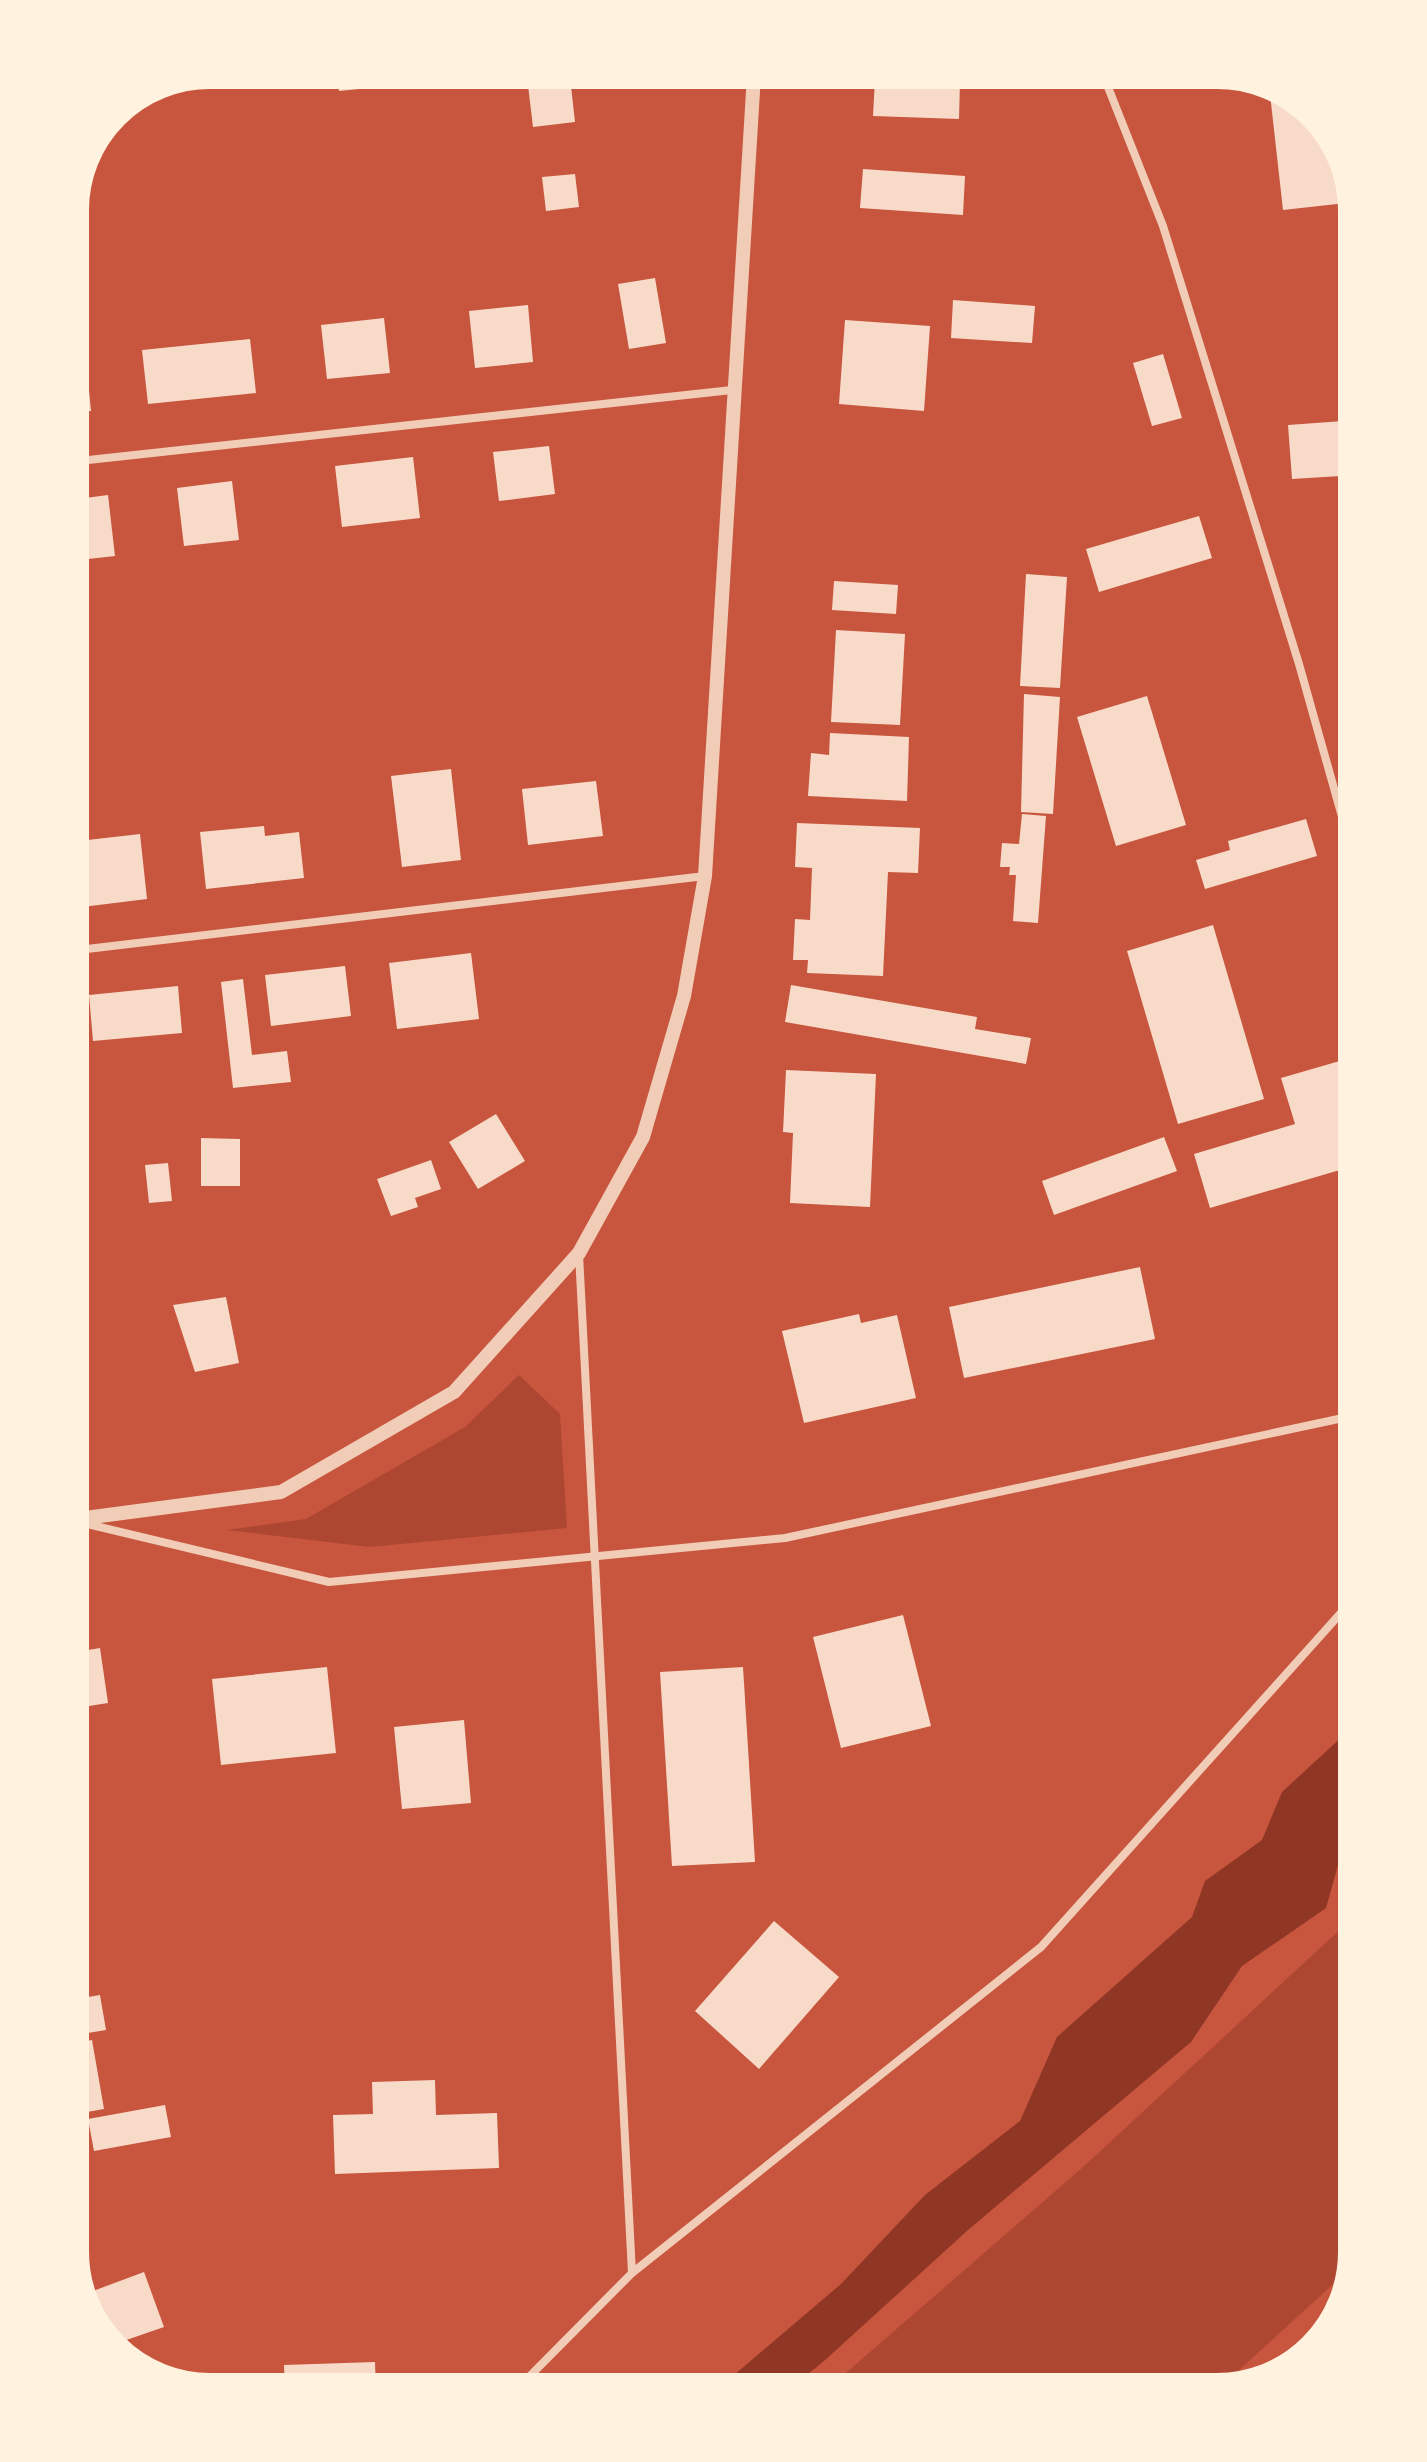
<svg xmlns="http://www.w3.org/2000/svg" width="1427" height="2462" font-family="'Fira Sans Condensed',sans-serif">
  <rect width="100%" height="100%" fill="#c8553d"/>
  <g fill="#ae4732">
    <polygon points="519,1375 560,1414 567,1528 370,1547 227,1530 306,1519 465,1427"/>
    <polygon points="1357,1914 1357,2253 1353,2266 1215,2392 824,2392 1082,2168"/>
  </g>
  <polygon fill="#8f3625" points="1357,1723 1357,1852 1340,1858 1326,1908 1242,1966 1191,2042 968,2230 824,2361 786,2392 714,2392 841,2284 925,2195 1020,2121 1057,2037 1192,1917 1205,1881 1262,1840 1282,1792"/>
  <g fill="#f7dbc8">
    <polygon points="527,77 570,77 575,122 533,127"/>
    <polygon points="399,78 399,85 339,91 338,84 315,86 314,79"/>
    <polygon points="875,79 960,81 959,119 873,116"/>
    <polygon points="1269,85 1295,94 1343,148 1355,202 1283,210"/>
    <polygon points="863,169 965,176 963,215 860,208"/>
    <polygon points="575,174 579,207 546,211 542,177"/>
    <polygon points="655,278 666,343 629,349 618,284"/>
    <polygon points="953,300 1035,306 1032,343 951,338"/>
    <polygon points="528,305 533,362 475,368 469,311"/>
    <polygon points="384,318 390,373 327,379 321,325"/>
    <polygon points="845,320 930,326 924,411 839,404"/>
    <polygon points="250,339 256,393 148,404 142,350"/>
    <polygon points="1163,354 1182,418 1152,426 1133,363"/>
    <polygon points="86,359 91,411 70,413 70,361"/>
    <polygon points="1357,420 1357,475 1292,479 1288,425"/>
    <polygon points="549,446 555,494 499,501 493,452"/>
    <polygon points="413,457 420,518 342,527 335,466"/>
    <polygon points="232,481 239,540 184,546 177,488"/>
    <polygon points="108,495 115,556 70,561 70,500"/>
    <polygon points="1199,516 1212,558 1099,592 1086,549"/>
    <polygon points="1026,574 1067,577 1060,688 1020,686"/>
    <polygon points="834,581 898,585 896,614 832,610"/>
    <polygon points="836,630 905,634 900,725 831,722"/>
    <polygon points="1024,694 1060,697 1053,814 1021,812"/>
    <polygon points="1147,696 1186,825 1116,846 1077,717"/>
    <polygon points="830,733 909,737 907,801 808,796 811,753 829,755"/>
    <polygon points="451,769 461,860 402,867 391,776"/>
    <polygon points="596,781 603,836 528,845 522,789"/>
    <polygon points="1022,814 1046,816 1038,923 1013,921 1016,875 1009,875 1010,867 1000,867 1002,843 1019,844"/>
    <polygon points="1306,819 1317,856 1205,889 1196,860 1230,850 1228,841"/>
    <polygon points="797,823 920,828 918,873 888,872 883,976 807,973 808,960 793,960 795,919 810,920 812,868 795,867"/>
    <polygon points="264,826 265,836 299,832 304,878 206,889 200,832"/>
    <polygon points="140,834 147,899 74,908 70,842"/>
    <polygon points="1213,925 1264,1099 1178,1124 1127,951"/>
    <polygon points="471,953 479,1019 397,1029 389,963"/>
    <polygon points="345,966 351,1016 271,1026 265,975"/>
    <polygon points="243,979 252,1055 287,1051 291,1082 233,1088 221,982"/>
    <polygon points="791,985 977,1017 975,1029 1031,1038 1026,1064 785,1022"/>
    <polygon points="178,986 182,1033 93,1041 89,995"/>
    <polygon points="1357,1056 1357,1165 1210,1208 1194,1154 1295,1124 1281,1078"/>
    <polygon points="786,1070 876,1074 870,1207 790,1203 793,1133 783,1132"/>
    <polygon points="496,1114 525,1161 478,1189 449,1142"/>
    <polygon points="1164,1137 1177,1171 1054,1215 1042,1181"/>
    <polygon points="201,1138 240,1139 240,1186 201,1186"/>
    <polygon points="431,1160 441,1189 415,1198 418,1207 391,1216 377,1179"/>
    <polygon points="168,1163 172,1201 149,1203 145,1165"/>
    <polygon points="1140,1267 1155,1339 964,1378 949,1307"/>
    <polygon points="226,1297 239,1363 195,1372 173,1305"/>
    <polygon points="859,1314 861,1323 897,1315 916,1398 804,1423 782,1331"/>
    <polygon points="903,1615 931,1726 841,1748 813,1637"/>
    <polygon points="100,1648 108,1703 70,1709 70,1653"/>
    <polygon points="327,1667 336,1753 221,1765 212,1679"/>
    <polygon points="743,1667 755,1862 672,1866 660,1672"/>
    <polygon points="464,1720 471,1803 402,1809 394,1727"/>
    <polygon points="774,1921 839,1977 759,2069 695,2011"/>
    <polygon points="100,1995 106,2030 70,2036 70,2000"/>
    <polygon points="92,2040 104,2109 70,2115 70,2044"/>
    <polygon points="435,2080 436,2115 497,2113 499,2168 335,2174 333,2115 373,2114 372,2082"/>
    <polygon points="165,2105 171,2137 94,2151 88,2119"/>
    <polygon points="144,2272 164,2327 112,2345 97,2328 85,2294"/>
    <polygon points="149,2362 153,2376 131,2367"/>
    <polygon points="375,2362 376,2392 285,2392 284,2365"/>
  </g>
  <g fill="none" stroke-linecap="round" stroke-linejoin="round">
    <g stroke="#f1ccb7" stroke-width="8">
      <polyline points="1102,72 1163,226 1299,664 1357,870"/>
      <polyline points="70,462 732,390"/>
      <polyline points="70,951 705,876"/>
      <polyline points="79,1522 329,1582 785,1538 1357,1415"/>
      <polyline points="632,2273 1041,1947 1357,1595"/>
      <polyline points="514,2392 632,2273 579,1254"/>
    </g>
    <polyline stroke="#f1ccb7" stroke-width="14" points="70,1520 281,1492 454,1392 579,1253 643,1137 684,996 705,876 754,75"/>
  </g>
  <path d="M0 0H1427V2462H0ZM210 84H1217A126 126 0 0 1 1343 210V2252A126 126 0 0 1 1217 2378H210A126 126 0 0 1 84 2252V210A126 126 0 0 1 210 84Z" fill="#fff3e0" fill-rule="evenodd"/>
  <path fill="none" stroke="#fff3e0" stroke-width="10" d="M210 84H1217A126 126 0 0 1 1343 210V2252A126 126 0 0 1 1217 2378H210A126 126 0 0 1 84 2252V210A126 126 0 0 1 210 84Z"/>
</svg>
